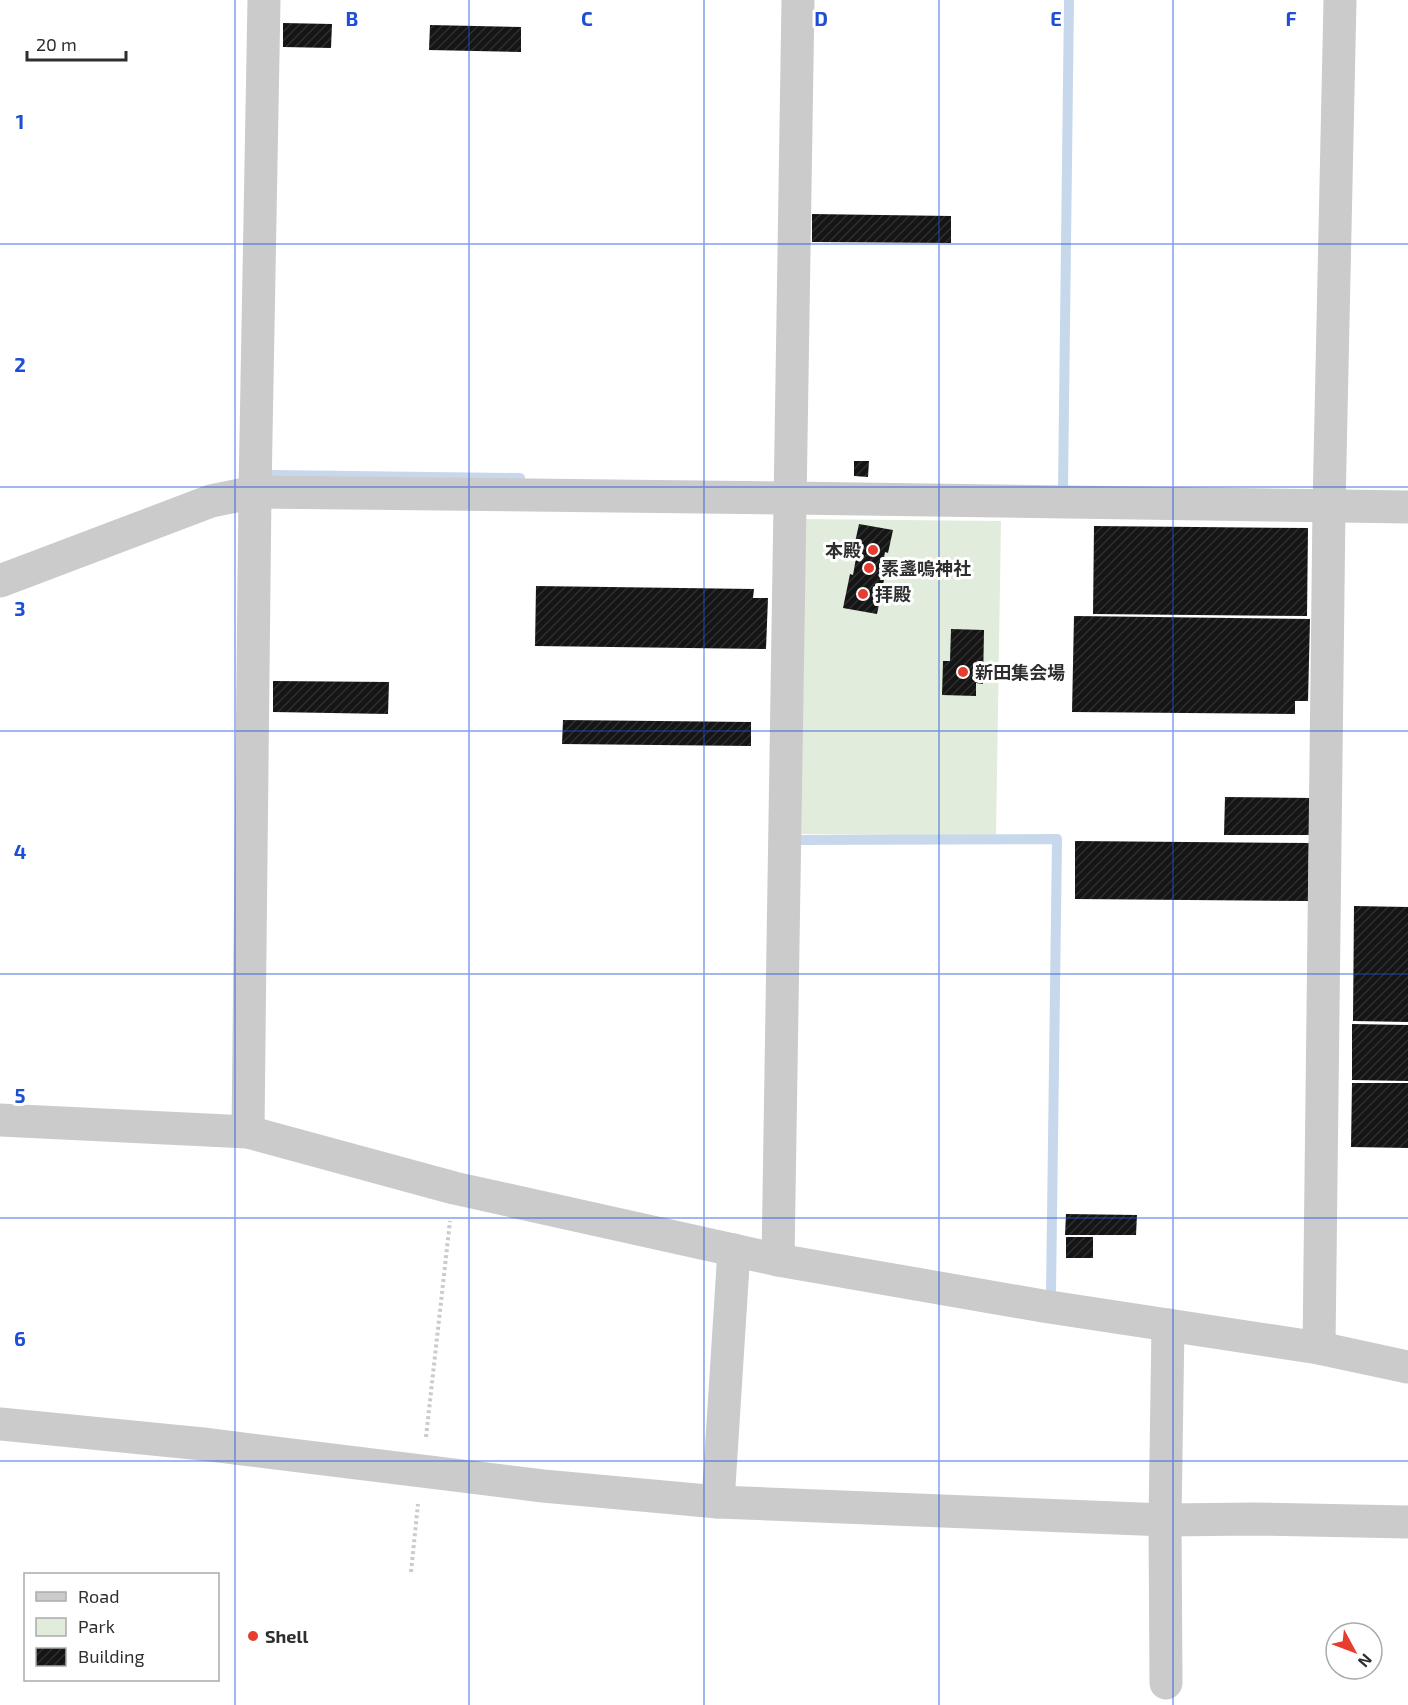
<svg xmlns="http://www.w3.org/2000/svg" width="1408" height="1705" font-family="'Exo 2','Noto Sans JP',sans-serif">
  <defs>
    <pattern id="building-hatch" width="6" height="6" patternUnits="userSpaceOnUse" patternTransform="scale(1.5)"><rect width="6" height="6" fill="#151515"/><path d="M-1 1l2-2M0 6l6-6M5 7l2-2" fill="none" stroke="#2f2f2f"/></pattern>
  </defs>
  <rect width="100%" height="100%" fill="#fff"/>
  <polygon fill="#e2ecdc" points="798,519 1001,521 996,836 793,834"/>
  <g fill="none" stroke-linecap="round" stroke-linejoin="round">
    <g stroke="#c8d8ec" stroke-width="10">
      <polyline points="273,475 520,478"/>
      <polyline points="1063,489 1069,0"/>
      <polyline points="801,840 1057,839 1051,1292"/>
    </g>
  </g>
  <g fill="url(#building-hatch)">
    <polygon points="283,23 332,24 331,48 283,47"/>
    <polygon points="430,25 521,27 521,52 429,50"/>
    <polygon points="812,214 951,216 951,243 812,242"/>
    <polygon points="854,461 869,461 868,477 854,476"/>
    <polygon points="859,524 893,530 888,553 885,552 880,580 884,580 877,614 843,608 850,574 853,575 858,547 854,547"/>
    <polygon points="1094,526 1308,528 1307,616 1093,614"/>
    <polygon points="536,586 754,589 753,598 768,598 766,649 535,646"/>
    <polygon points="1074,616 1310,619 1308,701 1295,701 1295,714 1072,712"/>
    <polygon points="951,629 984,630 983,684 976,683 976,696 942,695 943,661 950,661"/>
    <polygon points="273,681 389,682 388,714 273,712"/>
    <polygon points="563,720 751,722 751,746 562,744"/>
    <polygon points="1225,797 1311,798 1310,835 1224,835"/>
    <polygon points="1075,841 1309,843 1308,901 1075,899"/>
    <polygon points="1354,906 1408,907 1408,1022 1353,1021"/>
    <polygon points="1352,1024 1408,1025 1408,1081 1352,1080"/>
    <polygon points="1352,1083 1408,1083 1408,1148 1351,1147"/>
    <polygon points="1066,1214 1137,1215 1136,1235 1065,1235"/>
    <rect x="1066" y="1237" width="27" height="21"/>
  </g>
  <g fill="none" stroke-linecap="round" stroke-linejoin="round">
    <g stroke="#cbcbcb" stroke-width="4" stroke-dasharray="3 3" stroke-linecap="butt">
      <polyline points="426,1437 450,1221"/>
      <polyline points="411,1572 418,1504"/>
    </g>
    <g stroke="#cbcbcb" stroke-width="33">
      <polyline points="0,581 211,501 255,492 790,498 1408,507"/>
      <polyline points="0,1120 248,1132 454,1188 778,1260 1043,1306 1319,1348 1408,1367"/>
      <polyline points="248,1132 255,492 264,0"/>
      <polyline points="778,1260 798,0"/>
      <polyline points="1319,1348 1329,507 1340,0"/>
      <polyline points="0,1424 203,1444 543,1486 718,1502 1165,1520 1255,1519 1408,1522"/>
      <polyline points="718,1502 734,1250"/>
      <polyline points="1166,1683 1165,1520 1168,1325"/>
    </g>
  </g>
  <path fill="none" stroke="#1d4ed8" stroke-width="1.5" stroke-opacity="0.55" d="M235 0V1705M469 0V1705M704 0V1705M939 0V1705M1173 0V1705M0 244H1408M0 487H1408M0 731H1408M0 974H1408M0 1218H1408M0 1461H1408"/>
  <g fill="#e63d2f" stroke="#fff" stroke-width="2">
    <circle cx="873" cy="550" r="6"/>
    <circle cx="869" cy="568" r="6"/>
    <circle cx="863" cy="594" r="6"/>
    <circle cx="963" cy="672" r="6"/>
    <circle cx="253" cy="1636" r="6"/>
  </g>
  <g text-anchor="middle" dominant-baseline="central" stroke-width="6" stroke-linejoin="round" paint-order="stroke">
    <g font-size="18" font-weight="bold" fill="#2e2e2e" stroke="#fff" text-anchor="start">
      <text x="861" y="550" text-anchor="end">本殿</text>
      <text x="881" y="568">素盞嗚神社</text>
      <text x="875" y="594">拝殿</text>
      <text x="975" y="672">新田集会場</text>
      <text x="265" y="1636">Shell</text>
    </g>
  </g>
  <g font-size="20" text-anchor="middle" font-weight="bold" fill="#1d4ed8" stroke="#fff" stroke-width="6" stroke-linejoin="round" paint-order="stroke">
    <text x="352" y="26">B</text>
    <text x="587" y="26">C</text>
    <text x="821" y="26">D</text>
    <text x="1056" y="26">E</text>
    <text x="1291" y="26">F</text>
    <text x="20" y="129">1</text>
    <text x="20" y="372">2</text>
    <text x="20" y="616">3</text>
    <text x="20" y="859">4</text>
    <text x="20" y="1103">5</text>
    <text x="20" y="1346">6</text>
  </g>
  <rect x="24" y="1573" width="195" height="108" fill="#ffffff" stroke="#ababab" stroke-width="1.5"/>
  <rect x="36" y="1592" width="30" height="9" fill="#cbcbcb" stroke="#ababab" stroke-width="1.5"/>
  <text x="78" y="1603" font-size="18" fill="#2e2e2e">Road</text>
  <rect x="36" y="1618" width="30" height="18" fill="#e2ecdc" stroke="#ababab" stroke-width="1.5"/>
  <text x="78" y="1633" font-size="18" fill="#2e2e2e">Park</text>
  <rect x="36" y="1648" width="30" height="18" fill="url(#building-hatch)" stroke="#ababab" stroke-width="1.5"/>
  <text x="78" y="1663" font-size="18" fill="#2e2e2e">Building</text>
  <g transform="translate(1354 1651) rotate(131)"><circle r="28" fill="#ffffff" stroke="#ababab" stroke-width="1.5"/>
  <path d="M0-4.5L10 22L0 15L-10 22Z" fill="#e63d2f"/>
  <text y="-9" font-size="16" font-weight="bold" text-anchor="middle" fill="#2e2e2e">N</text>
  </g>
  <path d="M27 51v9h99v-9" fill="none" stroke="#2e2e2e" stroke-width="3"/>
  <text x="36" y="51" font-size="18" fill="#2e2e2e" stroke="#ffffff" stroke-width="4.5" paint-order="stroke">20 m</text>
</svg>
